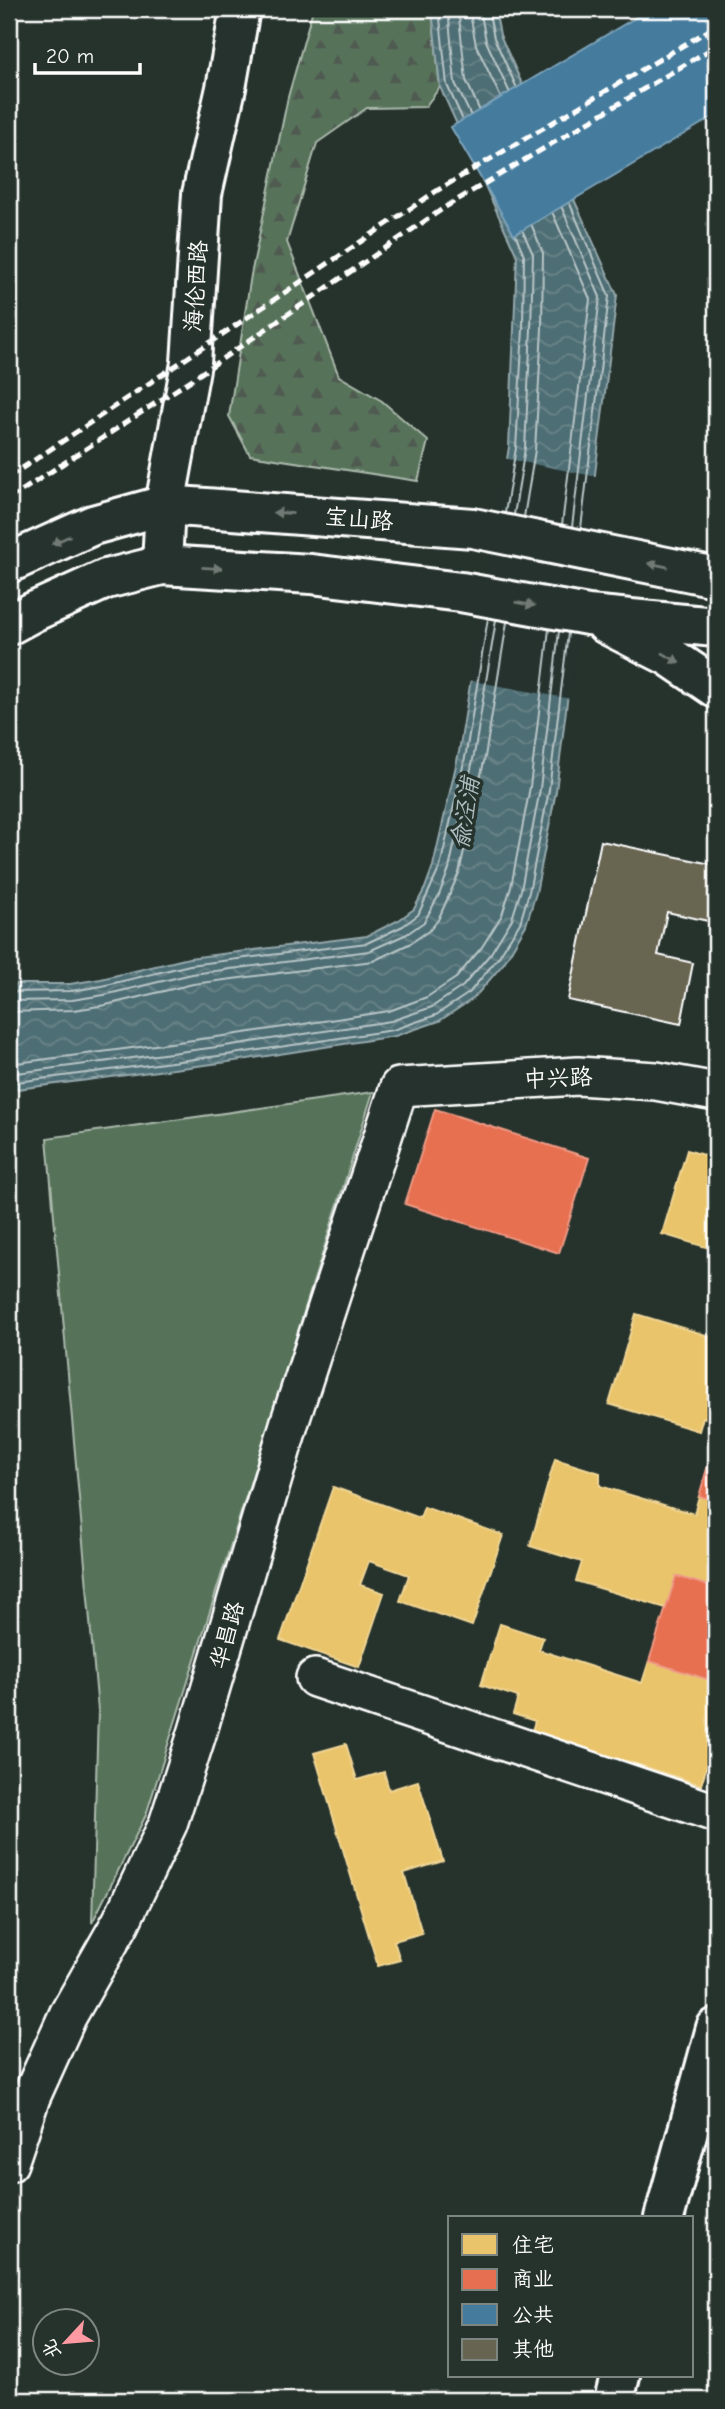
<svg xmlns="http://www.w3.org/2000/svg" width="725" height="2409" font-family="'Comic Neue','LXGW WenKai TC',sans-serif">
  <defs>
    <pattern id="forest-firs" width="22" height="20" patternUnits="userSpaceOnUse" patternTransform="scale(1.75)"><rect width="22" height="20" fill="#57735a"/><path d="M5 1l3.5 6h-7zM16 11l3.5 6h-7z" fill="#505a51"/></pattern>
    <pattern id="water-waves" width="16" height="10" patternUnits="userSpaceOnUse" patternTransform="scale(1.75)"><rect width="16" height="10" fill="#4e6e74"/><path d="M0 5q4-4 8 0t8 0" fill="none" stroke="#698489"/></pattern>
  </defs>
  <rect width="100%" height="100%" fill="#26332d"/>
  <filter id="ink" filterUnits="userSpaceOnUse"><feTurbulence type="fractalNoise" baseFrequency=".0143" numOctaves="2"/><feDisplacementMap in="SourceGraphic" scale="14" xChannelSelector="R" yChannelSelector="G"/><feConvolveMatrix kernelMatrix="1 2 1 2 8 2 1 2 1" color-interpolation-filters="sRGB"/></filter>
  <g filter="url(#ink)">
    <polygon fill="#57735a" stroke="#abb9ac" stroke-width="2" points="373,1092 146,1815 92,1923 98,1711 47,1138"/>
    <polygon fill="url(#forest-firs)" stroke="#abb9ac" stroke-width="2" points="313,9 432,9 440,87 425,107 367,108 317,143 287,242 339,376 382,401 428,441 418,481 250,455 229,416 251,275 288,97"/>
    <polygon fill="url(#water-waves)" stroke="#95a8ac" stroke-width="2" points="432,9 495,9 500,35 617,295 556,791 536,893 526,925 504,963 474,998 439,1021 395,1036 228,1062 9,1090 9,986 18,984 70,984 101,979 189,958 367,936 399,920 414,909 425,888 433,866 459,752 509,447 517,256 440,87"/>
    <polygon fill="#26332d" points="503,458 598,477 571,699 467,680"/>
    <g fill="#e9c46a" stroke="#f0d697" stroke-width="2">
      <polygon points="687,1150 716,1159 716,1250 662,1234"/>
      <polygon points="636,1314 716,1338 716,1421 703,1417 699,1431 609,1404"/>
      <polygon points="555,1459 600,1473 600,1486 694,1514 699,1496 716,1501 716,1588 676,1576 666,1608 576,1581 582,1562 530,1546"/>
      <polygon points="333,1487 420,1518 424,1507 503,1535 472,1626 400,1601 409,1575 369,1561 360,1585 384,1593 359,1667 280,1640"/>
      <polygon points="500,1624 543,1638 539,1650 642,1683 649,1661 716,1682 716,1736 701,1785 627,1761 623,1774 528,1744 535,1721 513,1714 518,1697 481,1685"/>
      <polygon points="346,1744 357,1780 384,1772 389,1790 418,1781 443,1861 404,1873 422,1933 394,1941 400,1960 378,1966 314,1753"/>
    </g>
    <g fill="#e76f51" stroke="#ee9a85" stroke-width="2">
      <polygon points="435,1109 589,1158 559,1253 405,1204"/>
      <polygon points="716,1438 716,1501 699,1496"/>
      <polygon points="676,1576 716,1588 716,1682 649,1661"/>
    </g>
    <polygon fill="#457b9d" stroke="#7da3ba" stroke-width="2" points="650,9 716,9 716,115 514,235 451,127"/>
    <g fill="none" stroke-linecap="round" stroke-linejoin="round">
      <g stroke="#b8c5c7" stroke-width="2">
        <polyline points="439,9 447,85 462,118"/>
        <polyline points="448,9 455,83 470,114"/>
        <polyline points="458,9 466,80 479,109"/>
        <polyline points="469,9 476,45 500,96"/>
        <polyline points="480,9 486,41 509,91"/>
        <polyline points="488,9 494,38 516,86"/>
        <polyline points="570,204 609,296 581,528"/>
        <polyline points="562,208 600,297 572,527"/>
        <polyline points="553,214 590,299 562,525"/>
        <polyline points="505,513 516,448 523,329 524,255 516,236"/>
        <polyline points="514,515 525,448 531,329 533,254 523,232"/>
        <polyline points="524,517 535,450 542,329 543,253 532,226"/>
        <polyline points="9,992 71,991 102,986 190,965 367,943 403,926 418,915 440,867 466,753 488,618"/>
        <polyline points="9,1001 72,1000 104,995 192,974 369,951 407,934 424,922 439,895 449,869 474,755 496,620"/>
        <polyline points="9,1012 74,1010 106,1005 193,984 373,961 411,943 430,930 438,920 459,873 485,757 507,622"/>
        <polyline points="9,1064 224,1036 389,1011 427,997 456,978 482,947 502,915 511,887 530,787 549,629"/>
        <polyline points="9,1074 225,1046 391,1021 432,1007 463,986 491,953 512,919 521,890 540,789 559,631"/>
        <polyline points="9,1083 226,1055 393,1030 436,1015 469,993 498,958 520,923 529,892 549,790 568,633"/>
      </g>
    </g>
    <polygon fill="#676551" stroke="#fff" stroke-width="2" points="601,841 716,865 716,882 708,921 667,912 658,955 693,963 681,1024 568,1000"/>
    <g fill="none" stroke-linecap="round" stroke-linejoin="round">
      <g stroke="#fff" stroke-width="42">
        <g id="street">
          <polyline points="315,1678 716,1813"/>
          <polyline points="9,2163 31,2097 68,2015 121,1922 168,1824 197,1734 290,1421 399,1087 578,1076 656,1081 716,1092"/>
        </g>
      </g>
      <g stroke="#fff" stroke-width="44">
        <g id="secondary">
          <polyline points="9,563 93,525 165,505 473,528 716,577"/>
          <polyline points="162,565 165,505 191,363 202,194 226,88 240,9"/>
          <polyline points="606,624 669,656 716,688"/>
          <polyline points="9,625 33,612 106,579 162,565 311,574 461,592 588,615 716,627"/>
          <polyline points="664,2218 716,2028"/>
          <polyline points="614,2400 620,2376"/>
        </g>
      </g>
      <use href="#street" stroke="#26332d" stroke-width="37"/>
      <use href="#secondary" stroke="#26332d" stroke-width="38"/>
      <g stroke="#fff" stroke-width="5" stroke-dasharray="10 5" stroke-linecap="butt">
        <polyline points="9,477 438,190 716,26"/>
        <polyline points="9,499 194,378 447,206 716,46"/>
      </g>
    </g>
    <defs><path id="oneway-solid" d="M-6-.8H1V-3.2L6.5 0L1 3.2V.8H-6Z" transform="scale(1.75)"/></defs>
    <g fill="#727a76">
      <use href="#oneway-solid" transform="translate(283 513) rotate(-177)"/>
      <use href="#oneway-solid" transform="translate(61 540) rotate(155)"/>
      <use href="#oneway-solid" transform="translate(658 565) rotate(-168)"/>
      <use href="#oneway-solid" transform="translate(212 568) rotate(3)"/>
      <use href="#oneway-solid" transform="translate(525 604) rotate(10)"/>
      <use href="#oneway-solid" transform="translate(671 658) rotate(31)"/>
    </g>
  </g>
  <g text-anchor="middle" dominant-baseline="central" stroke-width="7" stroke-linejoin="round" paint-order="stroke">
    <g font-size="23" fill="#fff" stroke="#26332d">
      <text transform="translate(196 286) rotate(-86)">海伦西路</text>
      <text transform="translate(359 519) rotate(5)">宝山路</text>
      <text transform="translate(558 1078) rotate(-2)">中兴路</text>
      <text transform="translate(227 1635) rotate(-74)">华昌路</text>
    </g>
    <g font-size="24" font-style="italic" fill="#afbec0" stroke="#26332d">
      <text transform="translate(465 813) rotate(-81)">俞泾浦</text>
    </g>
  </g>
  <rect width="725" height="2409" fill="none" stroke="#26332d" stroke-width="35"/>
  <rect x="18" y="18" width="690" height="2374" fill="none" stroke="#fff" stroke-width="2.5" filter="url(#ink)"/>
  <rect x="448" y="2216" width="245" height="161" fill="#26332d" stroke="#7d8581" stroke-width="2"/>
  <rect x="462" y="2234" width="35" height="21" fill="#e9c46a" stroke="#7d8581" stroke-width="2"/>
  <text x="512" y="2252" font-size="21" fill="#ffffff">住宅</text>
  <rect x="462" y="2269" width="35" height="21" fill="#e76f51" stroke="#7d8581" stroke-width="2"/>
  <text x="512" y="2286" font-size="21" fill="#ffffff">商业</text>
  <rect x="462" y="2304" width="35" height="21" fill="#457b9d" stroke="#7d8581" stroke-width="2"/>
  <text x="512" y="2322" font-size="21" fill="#ffffff">公共</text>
  <rect x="462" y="2339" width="35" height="21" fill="#676551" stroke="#7d8581" stroke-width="2"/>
  <text x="512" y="2356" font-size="21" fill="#ffffff">其他</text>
  <g transform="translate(66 2342) rotate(244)"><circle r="33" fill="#26332d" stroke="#7d8581" stroke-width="2"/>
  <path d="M0-5L12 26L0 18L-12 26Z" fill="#ff9aa2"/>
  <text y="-10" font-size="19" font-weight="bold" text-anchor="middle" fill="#ffffff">北</text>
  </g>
  <path d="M35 63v10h105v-10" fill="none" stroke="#ffffff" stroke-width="3.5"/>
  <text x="46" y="63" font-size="21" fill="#ffffff" stroke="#26332d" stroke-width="5" paint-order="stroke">20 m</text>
</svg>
